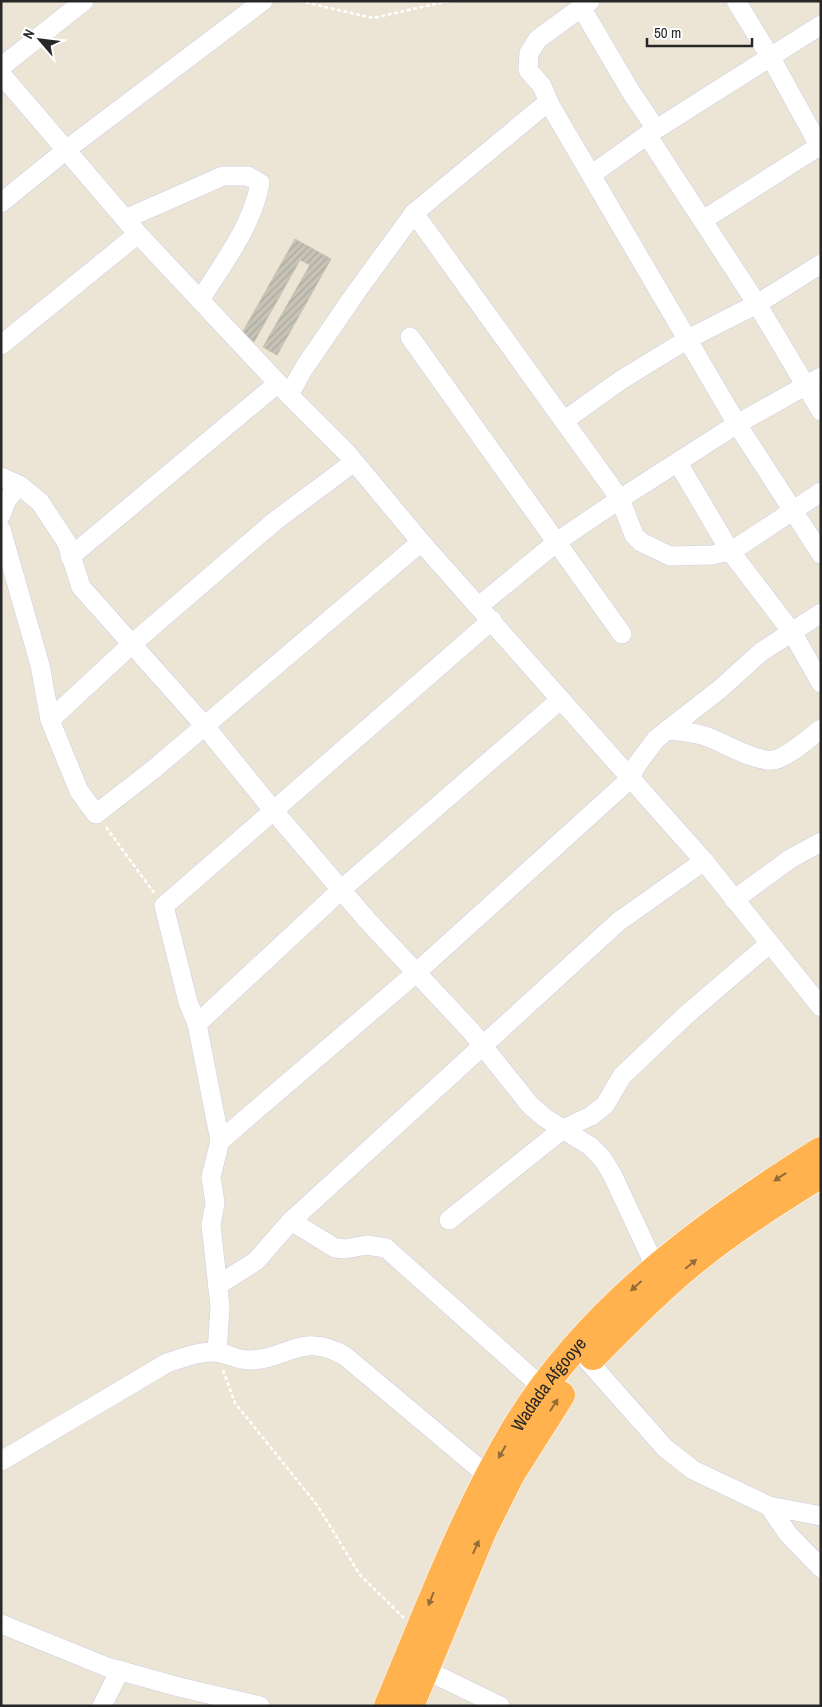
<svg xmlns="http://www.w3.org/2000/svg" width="822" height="1707" font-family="'Archivo Narrow',sans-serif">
  <defs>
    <pattern id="building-hatch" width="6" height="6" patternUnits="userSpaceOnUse" patternTransform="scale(1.25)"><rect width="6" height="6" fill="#c6c2b6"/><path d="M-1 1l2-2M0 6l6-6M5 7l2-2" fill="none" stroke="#aaa79c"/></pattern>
  </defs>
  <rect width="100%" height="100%" fill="#ece5d6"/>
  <polygon fill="url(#building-hatch)" stroke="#c7c2b0" points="295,239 331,259 277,355 263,347 310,265 300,260 254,342 241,335"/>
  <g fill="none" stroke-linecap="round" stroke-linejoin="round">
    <g stroke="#cbcde2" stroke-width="20">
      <g id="minor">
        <polyline points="590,1 538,39 529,53 528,70 542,86 550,105 737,424 821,554"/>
        <polyline points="736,1 771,58 821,149"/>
        <polyline points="581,7 631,92 656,129"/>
        <polyline points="1,67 84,1"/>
        <polyline points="1,74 138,234 289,395 347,453 421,542 704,861 821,1007"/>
        <polyline points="647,135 757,304 821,411"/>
        <polyline points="591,175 647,135 821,25"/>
        <polyline points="1,203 66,150 263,1"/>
        <polyline points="414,213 620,499 634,535 641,542 670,556 712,555 730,551 741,545 821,492"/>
        <path d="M125 219 223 176H248L260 183C252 227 223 263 200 300"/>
        <polyline points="703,220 821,145"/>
        <polyline points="410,337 622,634"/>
        <polyline points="1,345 138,234"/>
        <polyline points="289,395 304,368 357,291 414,213 542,107 550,105"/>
        <polyline points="565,420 621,380 688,339 757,304 821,264"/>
        <polyline points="678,463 730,551 792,632 821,683"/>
        <polyline points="1,477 19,485 40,502 67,543 81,587 204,725 273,810 367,920 471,1031 530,1105 545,1118 590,1146 602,1158 612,1174 656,1268"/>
        <polyline points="1,515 6,501 19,485"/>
        <polyline points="1,529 40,665 50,720 79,791 96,814 154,769 421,542"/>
        <polyline points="70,557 278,383"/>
        <polyline points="479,606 558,541 620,499 737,424 821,377"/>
        <polyline points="50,720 132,644 275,521 354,462"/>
        <path d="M667 730C680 731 692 732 705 736 723 742 755 762 773 760 786 759 810 737 821 729"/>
        <polyline points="734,900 790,859 821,842"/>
        <polyline points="197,1024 342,889 560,700"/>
        <polyline points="220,1141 417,972 630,779 636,766 656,739 720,689 761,652 821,613"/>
        <polyline points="449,1220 563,1129 591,1116 605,1105 622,1076 685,1016 769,944"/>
        <polyline points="291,1221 335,1248 345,1249 367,1245 386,1248 543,1388"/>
        <polyline points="218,1285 256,1261 291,1221 618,922 704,861"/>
        <polyline points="217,1352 220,1307 211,1225 215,1203 211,1177 220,1141 197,1024 188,1002 164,906 492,620"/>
        <polyline points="588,1361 665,1448 693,1470 769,1506 821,1516"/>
        <path d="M1 1461 167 1363C182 1358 200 1351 216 1352 226 1353 237 1360 249 1360 287 1360 301 1331 345 1356L488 1476"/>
        <polyline points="769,1506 788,1534 821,1568"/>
        <polyline points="1,1624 107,1667 179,1687 260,1706"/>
        <polyline points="426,1670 500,1706"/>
        <polyline points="102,1706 120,1670"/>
      </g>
    </g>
    <g stroke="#fff" stroke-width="29">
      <g id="highway">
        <path d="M593 1356C624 1325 655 1293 689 1265 730 1231 776 1202 821 1174"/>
        <path id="s1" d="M388 1706C427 1614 461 1521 512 1434 584 1312 702 1225 821 1151"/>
        <polyline points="410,1706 483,1530 511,1474 561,1395"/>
      </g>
    </g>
    <g stroke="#fff" stroke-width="2.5" stroke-dasharray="4 2.5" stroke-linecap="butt">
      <polyline points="299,1 373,18 449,1"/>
      <polyline points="106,827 154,893"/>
      <polyline points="223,1370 235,1403 317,1505 360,1575 404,1618"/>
    </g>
    <use href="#minor" stroke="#fff" stroke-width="19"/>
    <use href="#highway" stroke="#ffb24e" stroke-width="28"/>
  </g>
  <defs><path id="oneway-solid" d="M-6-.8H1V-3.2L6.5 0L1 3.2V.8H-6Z" transform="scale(1.25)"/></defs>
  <g fill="#936c3a">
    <use href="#oneway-solid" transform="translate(780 1177) rotate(147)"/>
    <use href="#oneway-solid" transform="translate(691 1264) rotate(-39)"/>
    <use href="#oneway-solid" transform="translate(636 1286) rotate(138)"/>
    <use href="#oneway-solid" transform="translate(554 1405) rotate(-57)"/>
    <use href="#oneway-solid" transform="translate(502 1452) rotate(120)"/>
    <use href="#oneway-solid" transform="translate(476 1547) rotate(-66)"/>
    <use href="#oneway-solid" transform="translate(431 1599) rotate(111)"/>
  </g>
  <g text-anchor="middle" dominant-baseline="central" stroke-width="4.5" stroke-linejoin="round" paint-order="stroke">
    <g font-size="18" fill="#272727" stroke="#fff">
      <text stroke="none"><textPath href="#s1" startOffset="361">Wadada Afgooye</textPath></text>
    </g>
  </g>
  <rect width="822" height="1707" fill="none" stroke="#272727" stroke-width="5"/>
  <g transform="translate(40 40) rotate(298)" stroke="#ffffff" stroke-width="4" paint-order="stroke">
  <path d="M0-4L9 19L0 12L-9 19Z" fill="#272727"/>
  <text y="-8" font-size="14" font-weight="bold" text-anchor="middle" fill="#272727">N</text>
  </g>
  <path d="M647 38v8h105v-8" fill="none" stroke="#272727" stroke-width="2.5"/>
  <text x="654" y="38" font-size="15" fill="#272727" stroke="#ffffff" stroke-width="4" paint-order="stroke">50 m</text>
</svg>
